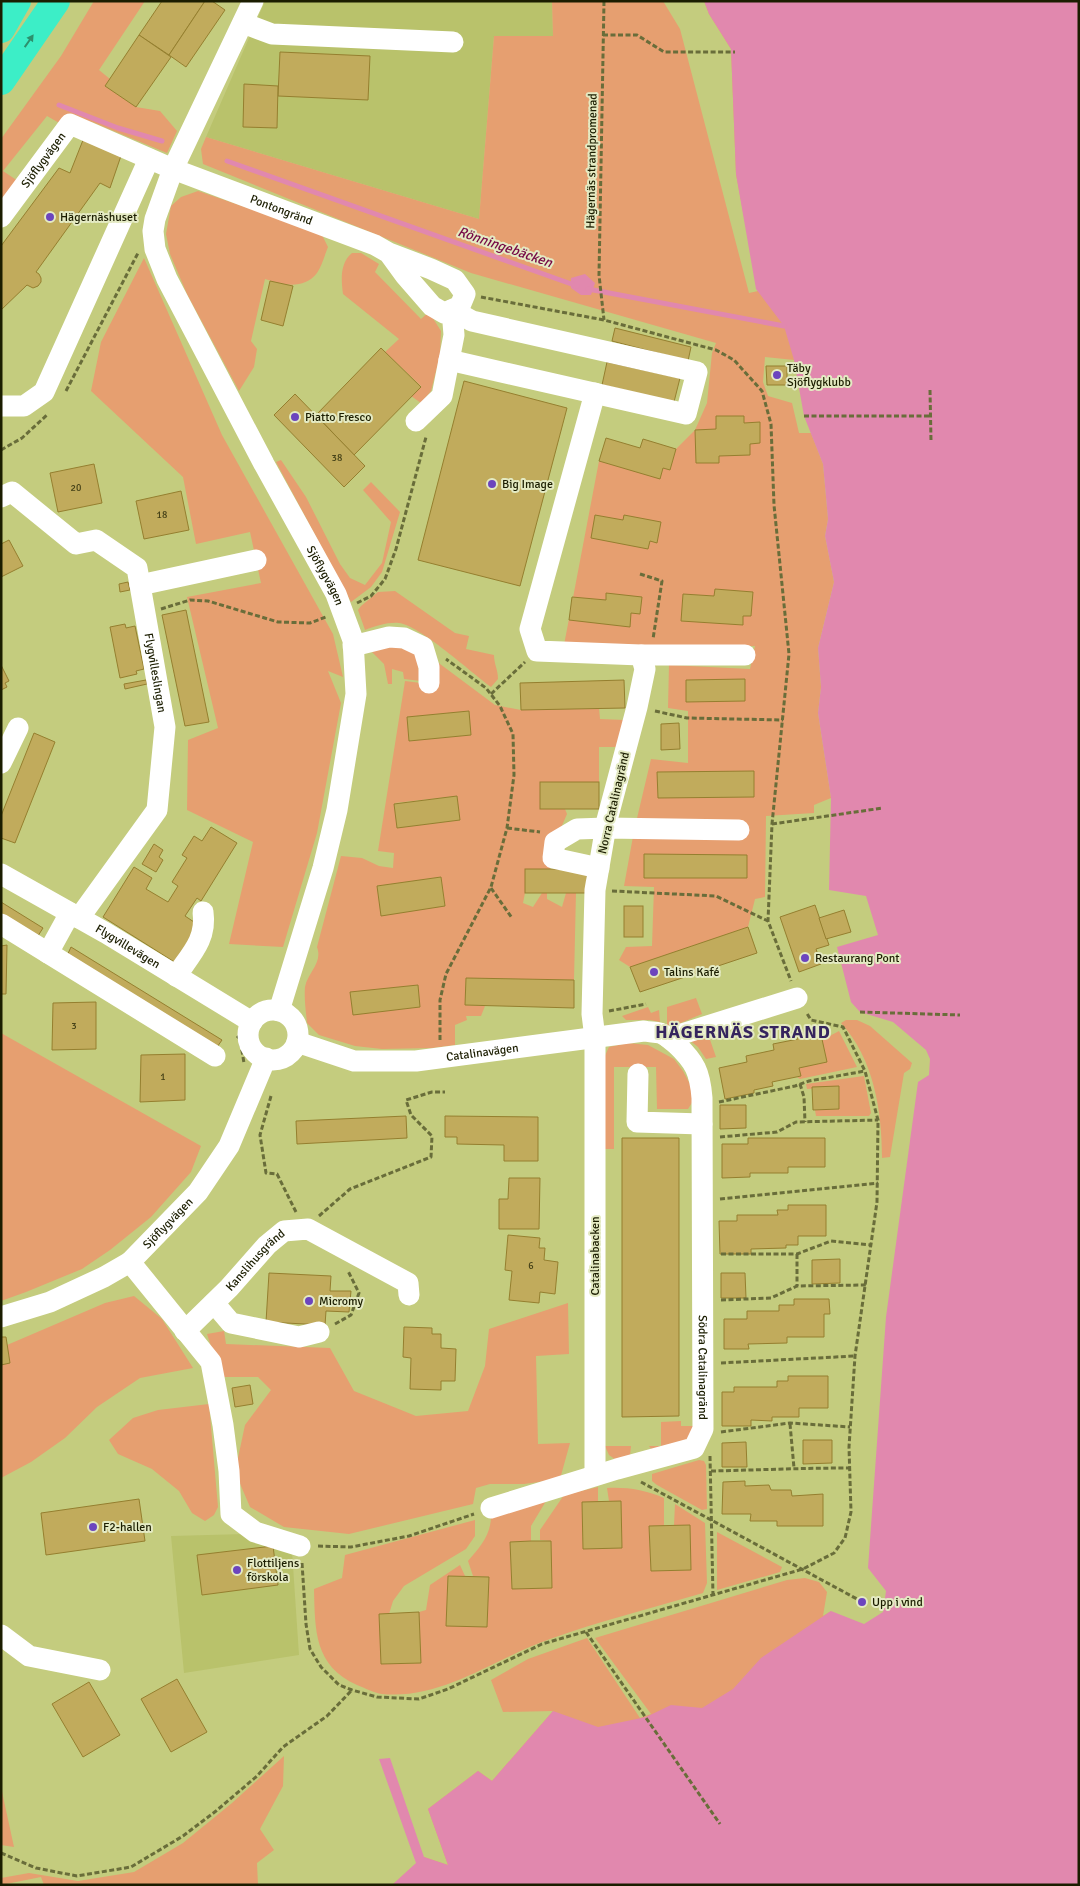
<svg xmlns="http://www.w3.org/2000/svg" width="1080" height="1886" font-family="Signika,sans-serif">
  <rect width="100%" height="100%" fill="#c4cc7e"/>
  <g fill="#b9c26b">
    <polygon points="265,1 552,1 553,36 494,36 479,219 206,137"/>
    <polygon points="245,1534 292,1551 299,1655 184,1673 171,1536"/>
  </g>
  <g fill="#e69f70" fill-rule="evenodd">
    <polygon points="94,1 145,1 99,70 110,79 105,86 136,107 160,111 177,131 167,153 92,122 61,124 47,116 3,171 18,181 1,202 1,139 61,56"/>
    <polygon points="552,1 663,1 680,29 749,293 758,291 736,174 731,49 709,14 704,1 765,1 794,360 765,357 763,382 768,396 792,403 799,433 811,433 823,464 828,519 825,536 834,582 818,648 821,687 818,713 831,798 814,805 814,813 766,816 765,897 755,899 748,927 630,967 619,960 626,947 652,946 654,887 624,886 634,831 651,759 688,763 688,711 668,708 669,665 750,669 755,646 564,645 599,461 660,478 663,468 670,470 676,449 695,430 707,403 712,353 716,343 471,273 203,164 201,149 206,137 479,219 494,36 553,36"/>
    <path d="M198 191 321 233 328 247C325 254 322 266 317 273 304 290 282 285 265 279L251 341 257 349 254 367 239 391 187 294 170 254 166 234 171 206 181 197Z"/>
    <path d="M352 253H361L379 264 375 272 421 319 429 312 441 331 440 355 431 391 421 403 411 396 421 386 385 352 399 339 343 294C341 279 340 263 352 253Z"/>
    <polygon points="144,258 222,435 333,634 343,677 328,671 341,703 317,833 283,947 229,944 253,842 187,810 188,740 218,728 187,597 261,583 250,532 196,544 183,477 91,391 101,342"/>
    <polygon points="281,460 306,497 340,564 350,578 365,585 382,563 391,522 363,490 371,482 400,512 382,572 371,587 351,602 276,462"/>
    <path d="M395 591 455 633 469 636 466 649 494 655C494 664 498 670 498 679L491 687C472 673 419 625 399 623 388 622 376 626 365 630L358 610 361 606 378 592Z"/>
    <polygon points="386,645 415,651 421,681 404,679 403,672 392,669 392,684 388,684 384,664 372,652"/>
    <path d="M436 661 495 705 521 710 599 708 600 719 625 720 621 747H599V782L540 783V809H565L567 814 551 851 550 869H525V893L523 903 533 907 542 893H547V899L562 907 566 893 576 892 574 980 466 978 465 1005 485 1006 481 1016H466L467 1020 455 1025V1045L432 1048 382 1049 355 1046 319 1035 307 1023C306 1012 304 999 305 987 308 972 323 963 317 947L341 856 362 858 379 866 393 868 394 853 378 851 405 681 437 685ZM469 711 471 735 409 741 407 717ZM457 796 460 820 397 828 395 803ZM441 877 445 906 381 915 377 886ZM418 985 420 1007 353 1014 350 993Z"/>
    <polygon points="696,998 702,1014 671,1027 667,1025 667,1007"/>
    <polygon points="648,1007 651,1013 659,1010 660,1022 650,1020 626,1020 622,1016"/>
    <path d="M846 1020H857L870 1026 912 1063 910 1069 904 1073 890 1157 882 1158C882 1111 874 1059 841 1023Z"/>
    <polygon points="707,1031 716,1057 706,1059 698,1047 688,1039"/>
    <polygon points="839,1031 857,1067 800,1079 797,1077 800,1076 799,1068 827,1062 822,1040"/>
    <polygon points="1,1033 201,1146 191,1172 151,1217 110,1250 82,1269 26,1292 1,1301"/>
    <polygon points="628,1043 648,1045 674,1059 683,1071 691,1086 693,1101 688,1109 657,1109 656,1067 614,1067 614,1149 605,1149 603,1060 609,1047"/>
    <polygon points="864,1076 871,1113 869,1116 816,1116 815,1110 839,1109 839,1087 807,1089 806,1084"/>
    <polygon points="134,1296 162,1319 193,1368 140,1378 97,1407 65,1438 31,1462 1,1478 1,1365 10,1363 7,1345 105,1303"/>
    <polygon points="568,1303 569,1354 536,1356 538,1444 570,1443 560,1479 524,1484 490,1484 476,1488 473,1504 349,1534 284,1527 250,1507 235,1472 245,1425 271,1390 258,1377 221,1377 207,1334 224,1331 226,1344 330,1348 354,1391 416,1416 468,1411 485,1366 489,1329"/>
    <polygon points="209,1404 218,1507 214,1515 205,1521 192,1513 179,1491 152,1469 118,1454 109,1440 133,1418 158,1410"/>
    <polygon points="681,1421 681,1426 694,1426 688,1439 652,1450 649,1446 661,1446 661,1422"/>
    <polygon points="605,1446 631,1446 630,1456 616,1460 609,1455"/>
    <polygon points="699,1460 704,1461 706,1465 707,1509 702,1510 657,1485 652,1481 652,1474"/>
    <path d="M598 1487V1502H582L583 1549 622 1548 621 1502 609 1501 607 1488C627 1487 646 1490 664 1498V1526H649L651 1571 691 1570 690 1525H674L675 1504 705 1523 707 1583 703 1593C652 1608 600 1621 550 1639 495 1658 443 1700 382 1694 374 1693 365 1688 357 1685 314 1666 315 1630 314 1589L342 1578 345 1555 475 1520V1536L466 1549 404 1586 393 1601 389 1614H379L382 1664 421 1663 419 1612 426 1610 430 1585 460 1565 465 1576H448L446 1625 487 1627 489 1577 473 1576 468 1561C480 1547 491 1535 491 1516L546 1501 531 1526V1541L510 1542 512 1589 552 1588 551 1541 540 1540V1530L564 1495Z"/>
    <polygon points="717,1532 782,1567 780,1572 717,1590"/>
    <polygon points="805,1578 819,1582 827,1592 823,1616 831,1611 698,1838 392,1885 424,1857 448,1865 428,1809 478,1771 492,1781 553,1711 503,1712 491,1680 528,1659 587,1638 640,1718 651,1714 595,1638 787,1580"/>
    <polygon points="284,1756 283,1786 260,1829 274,1850 257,1863 258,1885 44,1885 41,1877 1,1885 1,1878 29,1873 78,1881 134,1872 183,1843 232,1803"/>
    <polygon points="1,1787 14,1847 1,1845"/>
  </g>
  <g fill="#e188ae">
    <polygon points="704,1 1079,1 1079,1885 392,1885 416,1863 379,1759 390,1758 424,1857 448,1865 428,1809 478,1771 492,1781 553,1711 598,1727 646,1717 671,1705 702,1708 733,1689 761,1658 831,1611 864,1624 883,1612 886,1591 868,1568 886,1317 918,1082 929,1075 930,1059 926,1050 893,1022 860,1012 851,1002 837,947 878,935 866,896 829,890 831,798 818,713 821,687 818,648 834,582 825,536 828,519 823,464 804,416 794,360 784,326 756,289 736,174 731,49 709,14"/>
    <polygon points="585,274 595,283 591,295 581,295 571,288 571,278"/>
  </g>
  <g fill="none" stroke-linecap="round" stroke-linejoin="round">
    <g stroke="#e188ae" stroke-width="5">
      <polyline points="59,105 118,128 162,141"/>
      <polyline points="227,161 577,286"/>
      <polyline points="588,289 784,326"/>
    </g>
  </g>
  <g fill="#c1ab5c" stroke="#957f2f">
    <polygon points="162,1 205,1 169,55 139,35"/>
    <polygon points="205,1 212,1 225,10 186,67 169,55"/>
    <polygon points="139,35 171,57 136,107 105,86"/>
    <polygon points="280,52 370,56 368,100 278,96"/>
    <polygon points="244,84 278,86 277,128 243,127"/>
    <polygon points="85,135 123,150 110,188 100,183 36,272 39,274 41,278 41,282 38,286 33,288 27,285 1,310 1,246 59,168 70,173"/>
    <polygon points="270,281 293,286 283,326 261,320"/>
    <polygon points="615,328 691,347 688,361 612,341"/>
    <polygon points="381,348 421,387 354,455 316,415"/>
    <polygon points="607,362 680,378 674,402 602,385"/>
    <polygon points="766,366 787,366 787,385 767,385"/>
    <polygon points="464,381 567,408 520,586 418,560"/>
    <polygon points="295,394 365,466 344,487 274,415"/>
    <polygon points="716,416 744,416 744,423 760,422 760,443 750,444 750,455 719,456 719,463 696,463 695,430 716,429"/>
    <polygon points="606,438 640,448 643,439 676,449 670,470 663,468 660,479 599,461"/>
    <polygon points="94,464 102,503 58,512 50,473"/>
    <polygon points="181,491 189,530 144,539 136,501"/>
    <polygon points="595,515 623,520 624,515 661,522 657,543 650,541 648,549 591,538"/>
    <polygon points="9,540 23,566 1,577 1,544"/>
    <polygon points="128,582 130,590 120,592 119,584"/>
    <polygon points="715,589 753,592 751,616 743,616 743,625 681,621 683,594 714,596"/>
    <polygon points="606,593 642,597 640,614 631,613 630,627 569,620 572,597 606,600"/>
    <polygon points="186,610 209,722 185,726 162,615"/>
    <polygon points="125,624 126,628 135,626 144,669 136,671 137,674 120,678 110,627"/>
    <polygon points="1,665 9,681 5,683 7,687 1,690"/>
    <polygon points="745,679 745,701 686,702 686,680"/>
    <polygon points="146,680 147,684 125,689 124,684"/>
    <polygon points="624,680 625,708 521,710 520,683"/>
    <polygon points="469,711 471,735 409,741 407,717"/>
    <polygon points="679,723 680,749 661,750 661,724"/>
    <polygon points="34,733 55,742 15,843 1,838 1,816"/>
    <polygon points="754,771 754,797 658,798 657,772"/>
    <rect x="540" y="782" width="59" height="27"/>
    <polygon points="457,796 460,820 397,828 394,804"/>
    <polygon points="211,827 237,843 201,901 197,898 185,916 200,926 176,963 103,917 134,867 152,878 146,889 168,902 178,886 172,882 187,858 182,855 194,836 202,841"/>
    <polygon points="154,844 163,850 159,857 163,860 156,872 142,864"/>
    <polygon points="644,854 747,855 747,878 644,878"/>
    <rect x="525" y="869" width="62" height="24"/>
    <polygon points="441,877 445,906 381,916 377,886"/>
    <polygon points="1,902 43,928 36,939 1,918"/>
    <polygon points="815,905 829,945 816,949 821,964 799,972 780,917"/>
    <rect x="624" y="906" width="19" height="31"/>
    <polygon points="844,910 851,932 826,939 819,918"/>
    <polygon points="748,927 757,953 640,992 630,967"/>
    <polygon points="7,945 6,994 1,994 1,946"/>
    <polygon points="71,947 222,1040 215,1050 66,958"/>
    <polygon points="466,978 574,980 574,1008 465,1005"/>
    <polygon points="418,985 420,1007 353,1015 350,992"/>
    <polygon points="96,1002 96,1049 52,1050 53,1003"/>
    <polygon points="820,1030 827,1062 799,1068 801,1076 772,1082 773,1086 754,1090 754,1093 725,1099 719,1068 747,1062 746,1056 774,1050 773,1044 798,1039 797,1035"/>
    <polygon points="185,1054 185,1100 140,1102 141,1055"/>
    <polygon points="839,1086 839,1109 813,1110 812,1087"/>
    <polygon points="720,1105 746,1105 746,1128 720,1129"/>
    <polygon points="406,1116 407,1138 297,1144 296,1121"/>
    <polygon points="445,1116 538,1117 538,1161 504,1161 504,1145 457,1144 457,1137 445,1137"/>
    <polygon points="622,1138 679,1138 679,1416 622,1417"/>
    <polygon points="748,1138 825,1138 825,1167 788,1167 788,1173 750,1173 750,1177 722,1178 722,1144 748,1144"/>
    <polygon points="509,1178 540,1178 539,1229 499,1229 499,1199 508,1199"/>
    <polygon points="788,1205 826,1205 826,1236 798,1236 798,1245 786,1245 786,1248 751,1249 751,1254 720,1254 719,1221 737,1221 737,1215 778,1215 777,1210 788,1210"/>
    <polygon points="508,1235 540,1238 539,1248 545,1248 544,1260 558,1262 555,1294 540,1292 539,1303 509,1300 512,1271 505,1270"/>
    <polygon points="840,1259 840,1283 812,1284 812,1260"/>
    <polygon points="269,1273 331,1276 330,1291 351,1291 349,1312 326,1311 325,1325 266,1322"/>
    <polygon points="721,1273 745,1273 746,1298 721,1298"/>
    <polygon points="794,1299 829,1299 830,1314 824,1314 824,1337 787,1337 787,1343 748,1344 749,1349 724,1349 724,1319 747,1319 747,1311 779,1311 779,1305 794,1305"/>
    <polygon points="404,1327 432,1328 432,1334 441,1334 441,1348 456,1349 455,1381 441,1381 441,1390 410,1389 411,1358 403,1357"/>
    <polygon points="1,1337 6,1337 10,1363 1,1365"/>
    <polygon points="788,1376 828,1376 828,1408 799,1408 799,1417 772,1417 772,1421 751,1420 751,1426 722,1426 722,1392 734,1392 734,1387 777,1387 777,1381 788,1381"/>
    <polygon points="250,1385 253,1404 235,1407 232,1388"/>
    <polygon points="803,1440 832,1440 832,1463 803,1464"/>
    <polygon points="746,1442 747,1467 722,1467 722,1443"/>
    <polygon points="745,1481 745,1486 769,1485 771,1490 791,1490 792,1496 823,1494 823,1526 777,1526 777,1521 750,1521 751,1514 722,1514 723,1482"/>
    <polygon points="139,1499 145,1541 46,1555 41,1513"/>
    <polygon points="621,1501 622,1548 583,1549 582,1502"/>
    <polygon points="690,1525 691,1570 651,1571 649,1526"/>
    <polygon points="531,1541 551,1541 552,1588 512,1589 510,1542"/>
    <polygon points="273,1546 278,1585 202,1595 197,1555"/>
    <polygon points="448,1576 489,1577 487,1627 446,1626"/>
    <polygon points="419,1612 421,1663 381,1664 379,1614"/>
    <polygon points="177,1679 207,1732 171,1752 141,1699"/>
    <polygon points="89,1682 120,1735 83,1757 52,1704"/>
  </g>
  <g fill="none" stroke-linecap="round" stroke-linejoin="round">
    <g stroke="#696d3a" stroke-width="3" stroke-dasharray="5 2.5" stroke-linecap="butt">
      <polyline points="604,1 599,275 604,320"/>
      <polyline points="603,35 637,35 664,52 735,52"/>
      <polyline points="481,297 604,320 716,350 734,360 762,391 771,424 774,505 789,654 772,824 768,921 791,981"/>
      <polyline points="930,390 931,441"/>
      <polyline points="66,391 138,253"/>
      <polyline points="804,416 930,416"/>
      <polyline points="1,450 22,438 48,414"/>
      <polyline points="640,574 662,581 653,639"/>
      <polyline points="357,603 371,596 385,579 396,549 426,437"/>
      <polyline points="161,609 190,600 208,601 278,622 310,623 326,617"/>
      <polyline points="491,694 525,662"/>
      <polyline points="655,711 687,718 783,720"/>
      <polyline points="772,824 883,808"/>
      <polyline points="507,828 540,832"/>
      <polyline points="491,888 512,918"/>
      <polyline points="612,891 716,896 768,921"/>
      <polyline points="609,1011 646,1004"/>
      <polyline points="860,1012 960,1015"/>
      <polyline points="237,1036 240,1039 244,1063"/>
      <polyline points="440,1040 440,1000 446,974 491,887 507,828 514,775 513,734 500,706 486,688 446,659"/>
      <polyline points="800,1084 804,1097 805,1122"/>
      <polyline points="271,1096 260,1135 266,1173 277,1174 296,1212"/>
      <polyline points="719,1102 795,1086 809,1081 865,1071"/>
      <polyline points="720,1137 777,1132 796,1122 878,1120"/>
      <polyline points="720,1199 878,1183"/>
      <polyline points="319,1216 350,1189 431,1157 432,1136 411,1115 406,1100 432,1092 445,1092"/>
      <polyline points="721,1254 797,1254 831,1241 872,1245"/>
      <polyline points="797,1254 797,1286"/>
      <polyline points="721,1300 771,1298 797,1286 866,1285"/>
      <polyline points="335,1324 351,1315 359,1293 348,1271"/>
      <polyline points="721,1363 855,1356"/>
      <polyline points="790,1424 794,1468"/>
      <polyline points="721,1432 790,1423 850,1427"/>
      <polyline points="710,1456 713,1596"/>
      <path d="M711 1471C757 1470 803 1468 850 1468"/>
      <polyline points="641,1482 857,1599"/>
      <polyline points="318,1546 351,1547 409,1536 474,1514"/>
      <polyline points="302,1563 306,1624 310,1649 321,1667 339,1685 352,1690 377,1697 419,1699 448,1689 542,1644 803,1569 834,1553 845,1538 851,1512 849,1447 855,1356 877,1202 878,1120 865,1071 843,1027 811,1020 806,1012"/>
      <polyline points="586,1632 720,1824"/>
      <polyline points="1,1853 36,1868 77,1876 131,1867 183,1836 216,1811 257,1776 283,1747 327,1716 352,1690"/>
    </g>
    <g stroke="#fff" stroke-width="21">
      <path id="s1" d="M253 1 173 169 155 219 153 231 155 249 167 279 264 464 336 594 353 640 356 694 337 810 323 868 279 1011"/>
      <polyline points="243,23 272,34 453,42"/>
      <path id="s2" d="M1 217 70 124 173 169 375 245 389 253 405 275 432 306 444 313 460 306 465 294 455 280 431 269 389 253"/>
      <polyline points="449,360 686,414 697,372 472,321 452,310"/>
      <polyline points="595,393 530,629 537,651 641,655 645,669 637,707 607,820 595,890 592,1014 595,1038 595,1475"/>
      <polyline points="1,406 24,406 44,392 149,159"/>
      <polyline points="416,421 442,396 454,335 452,310"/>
      <path id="s3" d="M1 497 12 492 76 544 96 540 137 568 165 727 157 810 79 918"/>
      <polyline points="140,585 256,560"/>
      <polyline points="353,646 389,637 404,638 423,647 429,667 429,683"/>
      <polyline points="641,655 745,655"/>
      <polyline points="1,763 18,728"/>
      <polyline points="599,868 553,858 555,842 577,829 606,828 739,830"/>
      <path id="s4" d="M1 874 106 933 252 1022"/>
      <polyline points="1,924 215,1056"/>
      <polyline points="48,953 70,913"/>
      <path d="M176 976C191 954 207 939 203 912"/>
      <circle cx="273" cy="1035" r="25"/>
      <polyline points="669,1038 797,998"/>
      <path id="s5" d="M297 1042 354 1061H416L644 1031C649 1032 655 1032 660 1033 666 1035 671 1040 676 1044 695 1062 700 1072 702 1098L703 1429 694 1448 617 1469 491 1508"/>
      <polyline points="638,1074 637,1122 702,1124"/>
      <polyline points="130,1262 211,1362 223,1425 229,1471 231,1514 255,1532 300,1546"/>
      <polyline points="214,1303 231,1323 299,1337 319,1332"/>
      <path id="s6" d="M1 1317 50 1302 104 1277 130 1262 198 1192 229 1146 266 1058"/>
      <path id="s7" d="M185 1331 229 1288 267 1245 284 1231 308 1229 408 1283 409 1295"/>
      <polyline points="1,1635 29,1656 100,1670"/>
    </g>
    <g stroke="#3ceec7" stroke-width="28">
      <polyline points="1,29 17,1"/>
      <polyline points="1,81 56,1"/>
    </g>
  </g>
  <defs><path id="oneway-solid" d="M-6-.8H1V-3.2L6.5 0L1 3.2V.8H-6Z" transform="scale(1.25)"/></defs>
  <use fill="#2d906d" href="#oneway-solid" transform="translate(29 41) rotate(-55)"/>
  <g fill="#6c45be" stroke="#e4eac3" stroke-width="2">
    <circle cx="50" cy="217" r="5"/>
    <circle cx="777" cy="375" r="5"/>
    <circle cx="295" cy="417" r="5"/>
    <circle cx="492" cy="484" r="5"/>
    <circle cx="805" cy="958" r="5"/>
    <circle cx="654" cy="972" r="5"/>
    <circle cx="309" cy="1301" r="5"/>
    <circle cx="93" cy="1527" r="5"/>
    <circle cx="237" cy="1570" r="5"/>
    <circle cx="862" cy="1602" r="5"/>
  </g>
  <g text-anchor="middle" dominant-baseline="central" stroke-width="4" stroke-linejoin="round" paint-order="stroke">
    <g font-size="10" fill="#444017">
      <text x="337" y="458">38</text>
      <text x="76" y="488">20</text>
      <text x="162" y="515">18</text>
      <text x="74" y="1026">3</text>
      <text x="163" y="1077">1</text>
      <text x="531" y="1266">6</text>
    </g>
    <g font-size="12" fill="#1b1d00" stroke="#e4eac3">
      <text stroke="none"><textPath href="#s2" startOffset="71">Sjöflygvägen</textPath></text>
      <text transform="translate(592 161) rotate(-89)">Hägernäs strandpromenad</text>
      <text stroke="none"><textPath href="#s2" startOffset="344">Pontongränd</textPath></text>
      <text stroke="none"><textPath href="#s1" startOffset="638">Sjöflygvägen</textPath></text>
      <text stroke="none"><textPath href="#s3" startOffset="271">Flygvilleslingan</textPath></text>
      <text transform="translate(614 803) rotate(-77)">Norra Catalinagränd</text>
      <text stroke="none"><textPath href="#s4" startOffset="146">Flygvillevägen</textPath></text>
      <text stroke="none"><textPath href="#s5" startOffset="189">Catalinavägen</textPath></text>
      <text stroke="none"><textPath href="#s6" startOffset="195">Sjöflygvägen</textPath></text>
      <text transform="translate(595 1256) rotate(-90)">Catalinabacken</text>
      <text stroke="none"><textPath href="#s7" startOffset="100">Kanslihusgränd</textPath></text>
      <text stroke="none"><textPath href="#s5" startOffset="719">Södra Catalinagränd</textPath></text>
    </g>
    <g font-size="12" fill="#1b1d00" stroke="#e4eac3" text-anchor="start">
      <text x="60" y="217">Hägernäshuset</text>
      <text x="787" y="368">Täby<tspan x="787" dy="14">Sjöflygklubb</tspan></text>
      <text x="305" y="417">Piatto Fresco</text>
      <text x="502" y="484">Big Image</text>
      <text x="815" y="958">Restaurang Pont</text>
      <text x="664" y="972">Talins Kafé</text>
      <text x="319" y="1301">Micromy</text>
      <text x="103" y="1527">F2-hallen</text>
      <text x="247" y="1563">Flottiljens<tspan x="247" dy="14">förskola</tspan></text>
      <text x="872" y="1602">Upp i vind</text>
    </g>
    <g font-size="14" font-style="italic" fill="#760946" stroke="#e4eac3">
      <text transform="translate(505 247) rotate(19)">Rönningebäcken</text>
    </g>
    <g font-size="18" font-weight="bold" letter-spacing="1" fill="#35245e" stroke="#e4eac3">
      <text x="743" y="1032">HÄGERNÄS STRAND</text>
    </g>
  </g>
  <rect width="1080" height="1886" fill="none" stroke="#1b1d00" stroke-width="5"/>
</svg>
